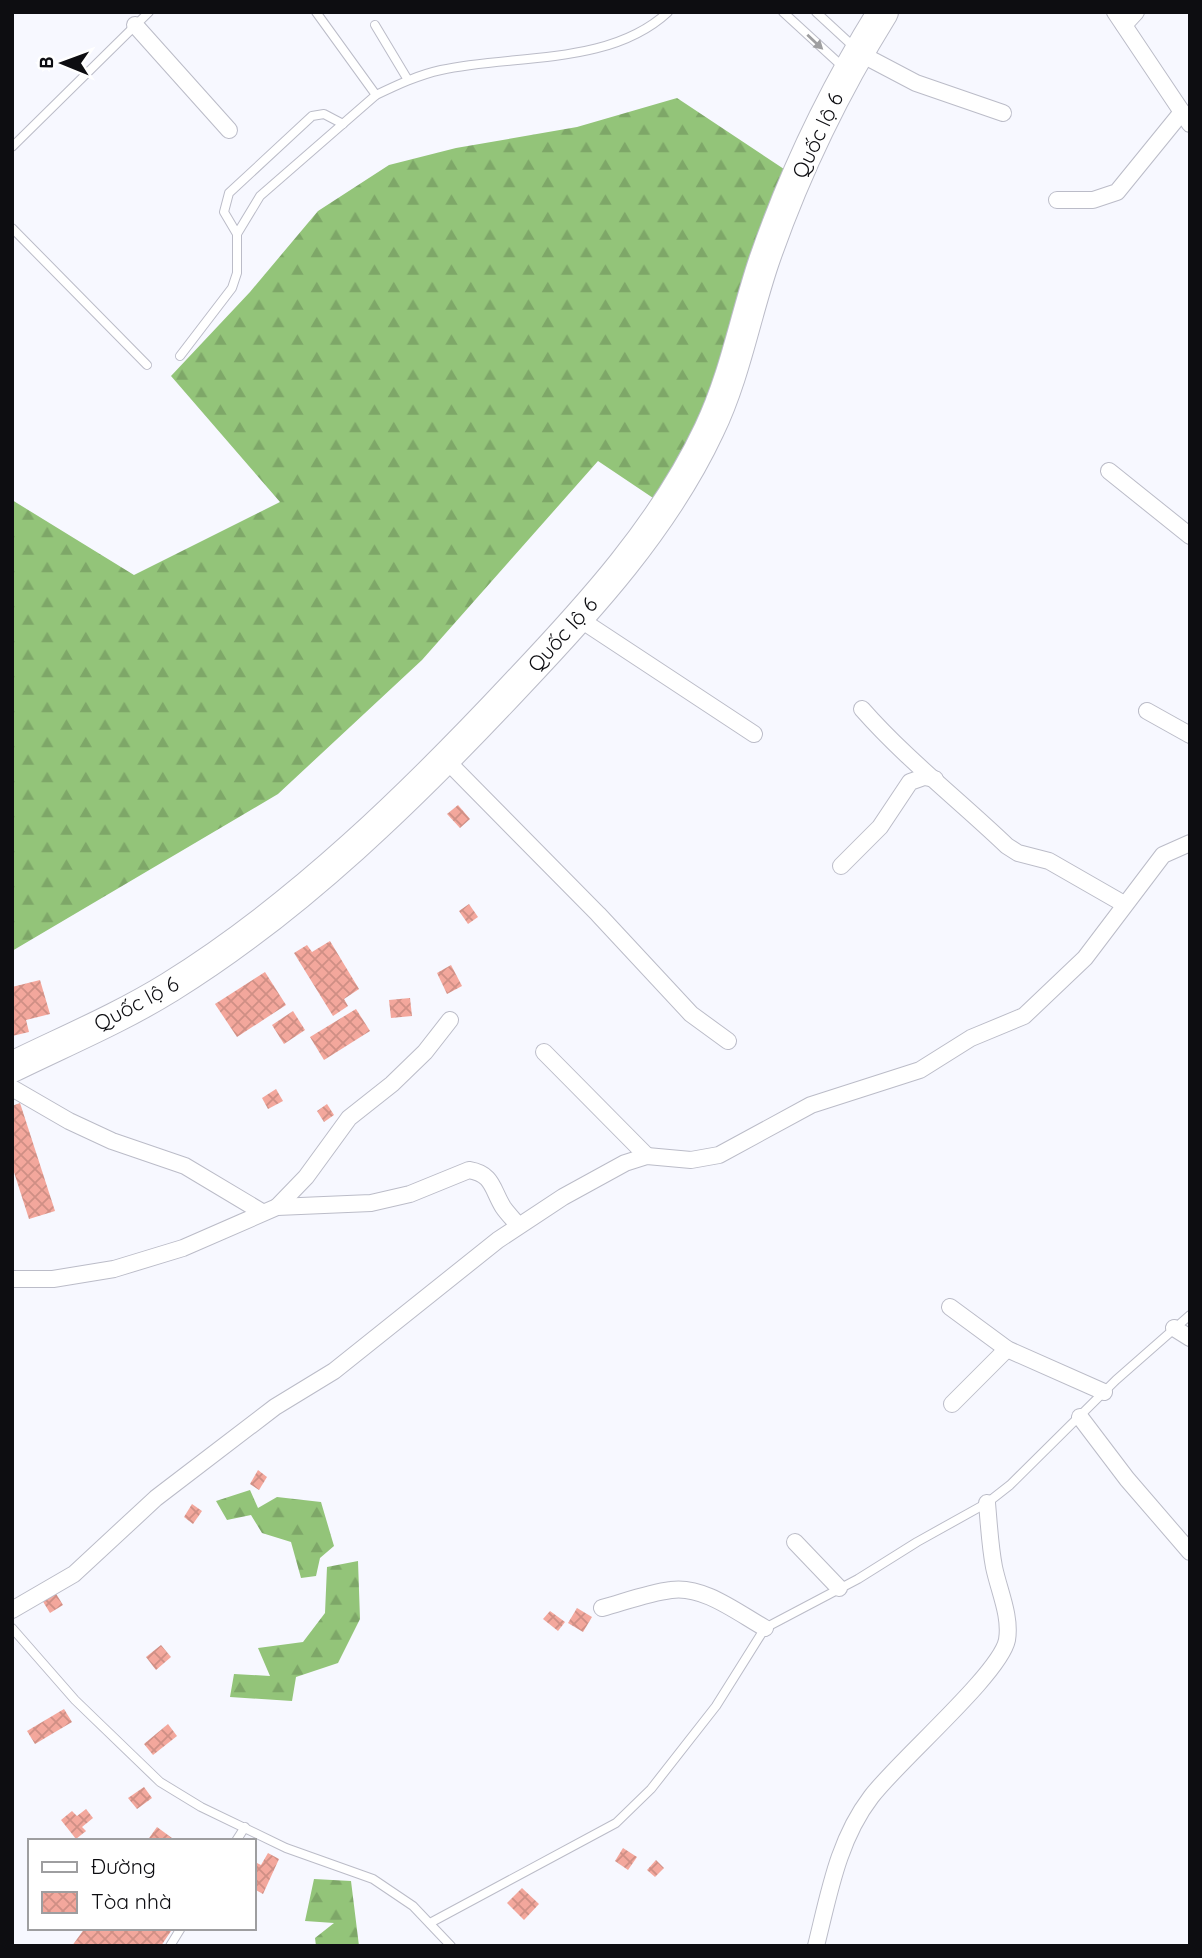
<svg xmlns="http://www.w3.org/2000/svg" width="1202" height="1958" font-family="Quicksand,sans-serif">
  <defs>
    <pattern id="forest-firs" width="22" height="20" patternUnits="userSpaceOnUse" patternTransform="scale(1.75)"><rect width="22" height="20" fill="#93c479"/><path d="M5 1l3.5 6h-7zM16 11l3.5 6h-7z" fill="#7ea768"/></pattern>
    <pattern id="building-cross-hatch" width="8" height="8" patternUnits="userSpaceOnUse" patternTransform="scale(1.75)"><rect width="8" height="8" fill="#f3a79c"/><path d="M0 0l8 8M0 8l8-8" fill="none" stroke="#cf8f85"/></pattern>
  </defs>
  <rect width="100%" height="100%" fill="#f7f8ff"/>
  <g fill="url(#forest-firs)">
    <polygon points="677,98 799,179 665,506 598,461 422,660 278,794 12,951 12,500 134,575 280,502 171,376 250,292 318,211 389,165 456,148 577,127"/>
    <polygon points="250,1490 258,1508 277,1497 321,1502 334,1546 320,1558 316,1576 301,1578 291,1542 262,1533 251,1515 227,1520 216,1501"/>
    <polygon points="358,1561 360,1619 338,1663 296,1677 292,1701 230,1697 234,1674 270,1676 258,1648 303,1642 325,1613 327,1567"/>
    <polygon points="314,1879 351,1881 359,1946 316,1946 315,1938 334,1923 305,1921"/>
  </g>
  <g fill="url(#building-cross-hatch)">
    <polygon points="458,805 470,819 460,828 447,814"/>
    <polygon points="469,904 478,917 468,924 459,911"/>
    <polygon points="330,941 359,989 344,999 348,1006 333,1016 294,953 307,945 312,952"/>
    <polygon points="451,965 462,986 447,994 437,973"/>
    <polygon points="265,972 286,1005 237,1037 215,1004"/>
    <polygon points="40,980 50,1014 26,1020 29,1032 12,1036 12,987"/>
    <polygon points="410,998 412,1016 391,1018 389,1000"/>
    <polygon points="356,1009 370,1031 324,1060 310,1037"/>
    <polygon points="293,1011 305,1030 284,1044 272,1025"/>
    <polygon points="276,1089 283,1101 268,1109 262,1098"/>
    <polygon points="20,1103 55,1211 29,1219 12,1166 12,1106"/>
    <polygon points="327,1104 334,1115 324,1122 317,1111"/>
    <polygon points="258,1470 267,1477 259,1490 250,1484"/>
    <polygon points="192,1504 202,1511 193,1524 184,1517"/>
    <polygon points="55,1592 63,1605 50,1613 42,1600"/>
    <polygon points="577,1608 592,1617 583,1632 568,1623"/>
    <polygon points="550,1611 565,1622 558,1631 543,1619"/>
    <polygon points="161,1645 171,1657 156,1670 146,1657"/>
    <polygon points="64,1709 72,1722 35,1744 27,1731"/>
    <polygon points="168,1724 177,1736 153,1755 144,1744"/>
    <polygon points="144,1787 152,1798 137,1809 128,1798"/>
    <polygon points="86,1809 93,1818 82,1827 86,1831 76,1839 61,1820 72,1811 77,1816"/>
    <polygon points="157,1827 176,1841 147,1841"/>
    <polygon points="623,1848 637,1857 628,1870 615,1861"/>
    <polygon points="268,1853 279,1859 263,1894 254,1889 254,1865 255,1862 261,1865"/>
    <polygon points="656,1860 664,1868 655,1877 647,1870"/>
    <polygon points="522,1888 539,1904 524,1920 507,1903"/>
    <polygon points="85,1928 173,1928 161,1946 72,1946"/>
  </g>
  <g fill="none" stroke-linecap="round" stroke-linejoin="round">
    <g stroke="#bbbcc8" stroke-width="10">
      <g id="lane">
        <path d="M316 12 376 95C397 85 418 75 441 70 515 54 610 66 668 12"/>
        <polyline points="783,12 843,67"/>
        <polyline points="816,12 855,48"/>
        <polyline points="375,25 408,80"/>
        <polyline points="12,147 149,12"/>
        <polyline points="12,228 147,365"/>
        <polyline points="237,234 224,212 229,193 312,116 324,114 343,124"/>
        <polyline points="180,356 232,288 237,273 237,234 260,196 376,95"/>
        <polyline points="12,1628 75,1700 160,1782 201,1807 286,1848 373,1879 413,1906 451,1946"/>
        <polyline points="236,1841 245,1827"/>
        <polyline points="430,1923 616,1823 651,1789 716,1706 765,1628 858,1579 917,1542 987,1503 1010,1485 1116,1380 1190,1315"/>
        <polyline points="170,1946 181,1928"/>
      </g>
    </g>
    <g stroke="#bbbcc8" stroke-width="18">
      <g id="street">
        <polyline points="1115,12 1190,124"/>
        <polyline points="135,25 229,130"/>
        <polyline points="1124,25 1136,12"/>
        <polyline points="859,53 916,83 1003,113"/>
        <polyline points="1057,200 1093,200 1117,192 1182,112"/>
        <polyline points="1109,471 1190,536"/>
        <polyline points="578,618 754,734"/>
        <path d="M862 709C906 759 959 800 1007 846L1018 853 1049 861 1124 904"/>
        <polyline points="1147,711 1190,735"/>
        <polyline points="446,760 598,914 691,1014 728,1041"/>
        <polyline points="841,866 880,827 910,782 924,777 935,779"/>
        <polyline points="544,1052 647,1156"/>
        <polyline points="12,1088 69,1121 112,1141 185,1166 262,1212"/>
        <polyline points="277,1207 306,1177 349,1118 392,1084 425,1052 450,1020"/>
        <path d="M12 1279H53L114 1269 183 1248 277 1207 371 1203 410 1194 469 1170C493 1174 492 1189 503 1207 507 1213 513 1219 518 1225"/>
        <polyline points="950,1307 1007,1349 1104,1392"/>
        <polyline points="1174,1328 1190,1338"/>
        <polyline points="952,1404 1007,1349"/>
        <polyline points="1080,1417 1127,1479 1190,1552"/>
        <polyline points="795,1542 839,1588"/>
        <path d="M602 1608C624 1602 648 1593 671 1590 703 1585 738 1613 765 1628"/>
        <polyline points="12,1610 74,1574 156,1498 275,1407 334,1371 498,1240 563,1197 625,1163 647,1156 691,1160 719,1155 811,1105 920,1070 971,1038 1024,1016 1085,958 1163,855 1190,843"/>
        <path d="M816 1946C829 1894 838 1840 871 1797 898 1761 1000 1674 1007 1640 1011 1616 999 1591 994 1567 990 1546 989 1525 987 1503"/>
      </g>
    </g>
    <g stroke="#bbbcc8" stroke-width="32">
      <path id="highway" d="M12 1067C65 1041 120 1018 170 987 299 907 414 794 517 684 589 608 664 526 709 430 735 376 745 317 764 261 794 174 834 91 883 12"/>
    </g>
    <use href="#lane" stroke="#fff" stroke-width="8"/>
    <use href="#street" stroke="#fff" stroke-width="16"/>
    <use href="#highway" stroke="#fff" stroke-width="30"/>
  </g>
  <defs><path id="oneway-solid" d="M-6-.8H1V-3.2L6.5 0L1 3.2V.8H-6Z" transform="scale(1.75)"/></defs>
  <use fill="#9e9ea0" href="#oneway-solid" transform="translate(815 42) rotate(43)"/>
  <g text-anchor="middle" dominant-baseline="central" stroke-width="5" stroke-linejoin="round" paint-order="stroke">
    <g font-size="21" fill="#0d0d11" stroke="#fff">
      <text transform="translate(817 135) rotate(-65)">Quốc lộ 6</text>
      <text transform="translate(562 634) rotate(-48)">Quốc lộ 6</text>
      <text transform="translate(136 1003) rotate(-28)">Quốc lộ 6</text>
    </g>
  </g>
  <rect width="1202" height="1958" fill="none" stroke="#0d0d11" stroke-width="28"/>
  <rect x="28" y="1839" width="228" height="91" fill="#ffffff" stroke="#9e9ea0" stroke-width="2"/>
  <rect x="42" y="1862" width="35" height="10" fill="#ffffff" stroke="#9e9ea0" stroke-width="2"/>
  <text x="91" y="1874" font-size="21" fill="#0d0d11">Đường</text>
  <rect x="42" y="1892" width="35" height="21" fill="url(#building-cross-hatch)" stroke="#9e9ea0" stroke-width="2"/>
  <text x="91" y="1909" font-size="21" fill="#0d0d11">Tòa nhà</text>
  <g transform="translate(63 63) rotate(271)" stroke="#ffffff" stroke-width="5" paint-order="stroke">
  <path d="M0-5L12 26L0 18L-12 26Z" fill="#0d0d11"/>
  <text y="-10" font-size="19" font-weight="bold" text-anchor="middle" fill="#0d0d11">B</text>
  </g>
</svg>
